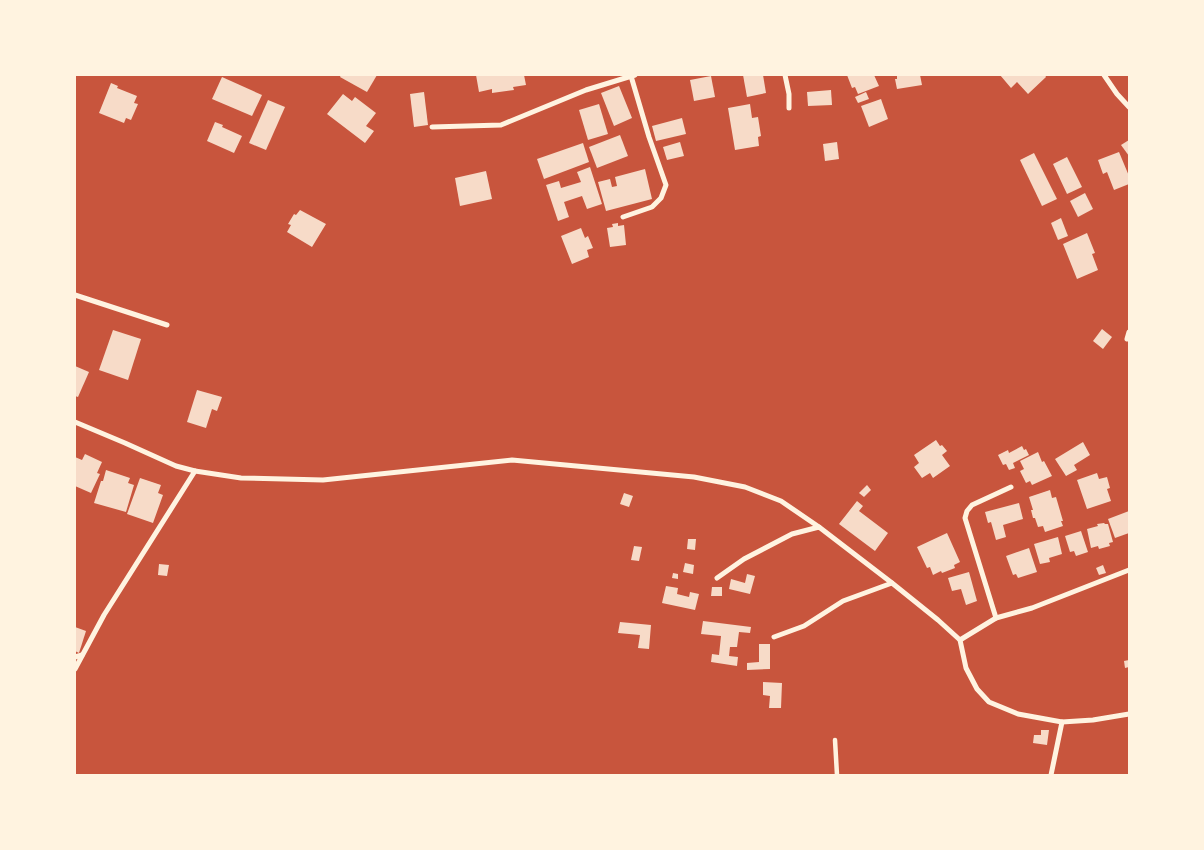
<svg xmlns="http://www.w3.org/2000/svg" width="1204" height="850" font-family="Manrope,sans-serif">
  <rect width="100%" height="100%" fill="#c8553d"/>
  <g fill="#f7dbc8">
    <polygon points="341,75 377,75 367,92 340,77"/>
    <polygon points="476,75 524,75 526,85 513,87 514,90 492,93 492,89 479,92"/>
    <polygon points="743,75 763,75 766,93 747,97"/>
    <polygon points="847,75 874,75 879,86 858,94 855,87 852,88"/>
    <polygon points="897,75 920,75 922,85 897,89 895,79 897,79"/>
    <polygon points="1000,75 1045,75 1046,77 1028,94 1017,82 1011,88"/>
    <polygon points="711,76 715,97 694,101 690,80"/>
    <polygon points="222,77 262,95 252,116 212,99"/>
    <polygon points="111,83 118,86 117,88 137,96 134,103 138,104 131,120 126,118 124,123 99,113"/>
    <polygon points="619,86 632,118 614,126 601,93"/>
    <polygon points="831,90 832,105 808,106 807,92"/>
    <polygon points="424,92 428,125 414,127 410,94"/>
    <polygon points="866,92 869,99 858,103 855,97"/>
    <polygon points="343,94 352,101 355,97 376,113 366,126 374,131 365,143 327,114"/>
    <polygon points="881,99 888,119 869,127 861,106"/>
    <polygon points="268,100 285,107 266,150 249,143"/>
    <polygon points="599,104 608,134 588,140 579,110"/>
    <polygon points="750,104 752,118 758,117 761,136 758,137 759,146 735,150 728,108"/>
    <polygon points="682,118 686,134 656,141 652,126"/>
    <polygon points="215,122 223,125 222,127 242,136 234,153 207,141"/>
    <polygon points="620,135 628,156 597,168 589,147"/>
    <polygon points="1129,140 1129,156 1121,145"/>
    <polygon points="680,142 684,156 667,160 663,147"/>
    <polygon points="837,142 839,159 825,161 823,144"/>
    <polygon points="583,143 589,162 544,179 537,159"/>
    <polygon points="1119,152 1129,176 1129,184 1114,190 1107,172 1103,174 1098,160"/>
    <polygon points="1034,153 1057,199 1042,206 1020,160"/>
    <polygon points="1067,157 1082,187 1067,194 1053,164"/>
    <polygon points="590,167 602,204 587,209 582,196 564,202 569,217 558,221 546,185 559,181 561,188 581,182 577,172"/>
    <polygon points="645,169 652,199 606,211 598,182 610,179 612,187 617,186 615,177"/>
    <polygon points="486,171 492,199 460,206 455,178"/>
    <polygon points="1085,193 1093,209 1078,217 1070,201"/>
    <polygon points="300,210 326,224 312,247 287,232 291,225 288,224 294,214 296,215"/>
    <polygon points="1061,218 1068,236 1058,240 1051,223"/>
    <polygon points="618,223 618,226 624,225 626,245 610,247 607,228 613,227 612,224"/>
    <polygon points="581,228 585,238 588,236 593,248 587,250 589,257 572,264 561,236"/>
    <polygon points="1087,233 1095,253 1092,254 1098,270 1077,279 1063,244"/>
    <polygon points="1102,329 1112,337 1103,349 1093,341"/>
    <polygon points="113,330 141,339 128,380 99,370"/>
    <polygon points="75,366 89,372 78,397 75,396"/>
    <polygon points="197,390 222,397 217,411 212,409 206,428 187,422"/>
    <polygon points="936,440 940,446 942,445 947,451 942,455 950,466 933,478 930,473 922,478 914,467 919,463 914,455"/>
    <polygon points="1083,442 1090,455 1074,465 1077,470 1066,476 1055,459"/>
    <polygon points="1022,446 1024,450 1026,449 1029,455 1013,463 1015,468 1009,470 1006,464 1003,465 998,455 1008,450 1009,453"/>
    <polygon points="1038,452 1042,462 1044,461 1052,476 1032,485 1030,481 1026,483 1020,471 1024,469 1020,461"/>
    <polygon points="85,454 102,462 97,473 100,474 91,493 75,486 75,457 82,460"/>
    <polygon points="106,470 130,478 128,483 134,485 126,512 94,503 101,481 103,481"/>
    <polygon points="1097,473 1099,479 1107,477 1110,488 1107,489 1111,501 1087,509 1077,480"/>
    <polygon points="140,478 161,485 158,493 163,495 153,523 127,514"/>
    <polygon points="867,485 871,490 864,497 859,493"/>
    <polygon points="1050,490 1052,498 1056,497 1063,521 1061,521 1063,526 1045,532 1043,526 1038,527 1035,518 1033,518 1031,510 1033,510 1029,497"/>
    <polygon points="624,493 633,496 629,507 620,504"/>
    <polygon points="857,501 863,506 859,511 888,533 875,551 839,524"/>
    <polygon points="1019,503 1023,519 1003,525 1006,537 996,540 991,522 988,523 985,512"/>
    <polygon points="1129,511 1129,533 1115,538 1108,519"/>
    <polygon points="1104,523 1105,524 1108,524 1113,542 1109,543 1110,546 1099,549 1098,546 1091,548 1087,529 1098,526 1097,524"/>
    <polygon points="1081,531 1088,552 1076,556 1074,551 1070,552 1065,536"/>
    <polygon points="947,533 960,562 954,565 955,568 942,573 941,571 933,575 930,567 927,568 917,547"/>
    <polygon points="1058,537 1062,554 1049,558 1050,562 1040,564 1034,544"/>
    <polygon points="688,539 696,539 695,550 687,549"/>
    <polygon points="634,546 642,547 639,561 631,560"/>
    <polygon points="1029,548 1037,572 1018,578 1016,574 1013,575 1006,556"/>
    <polygon points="685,563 694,565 693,574 683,572"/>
    <polygon points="159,564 169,565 167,576 158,575"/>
    <polygon points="1103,565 1106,573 1099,575 1096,568"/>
    <polygon points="969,572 977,601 966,605 961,589 952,591 948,578"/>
    <polygon points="673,573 678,574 678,579 672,578"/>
    <polygon points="747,574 755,576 750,594 729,589 731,579 745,583"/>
    <polygon points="666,586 678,588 677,594 689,597 690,592 699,594 695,610 662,603"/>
    <polygon points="712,587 722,587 722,596 711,596"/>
    <polygon points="703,621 751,627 750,633 739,632 737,647 730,647 729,656 738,657 737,666 711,662 712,654 719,655 721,636 701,634"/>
    <polygon points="620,622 651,625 649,649 638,648 640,635 618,633"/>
    <polygon points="75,627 86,631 79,653 75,651"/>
    <polygon points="759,644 770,644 770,669 747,670 747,663 759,662"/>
    <polygon points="1129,660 1129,667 1125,668 1124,661"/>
    <polygon points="763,682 782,683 781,708 769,708 770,696 763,695"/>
    <polygon points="1041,730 1049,730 1047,745 1033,743 1034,735 1041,735"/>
  </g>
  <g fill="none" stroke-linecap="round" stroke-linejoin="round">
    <polyline stroke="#fff3e0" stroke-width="4.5" points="835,740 837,775"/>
    <g stroke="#fff3e0" stroke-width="5">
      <polyline points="785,75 789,94 789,108"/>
      <polyline points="1104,75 1117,94 1129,107"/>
      <polyline points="432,127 501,125 586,90 635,75"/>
      <polyline points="623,217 652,207 661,198 666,185 649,137 631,76"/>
      <polyline points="75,295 167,325"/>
      <polyline points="1127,339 1129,332"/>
      <polyline points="75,422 125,443 176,466 195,471 104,615 75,669"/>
      <polyline points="195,471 241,478 323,480 512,460 694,477 745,487 781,501 819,527"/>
      <polyline points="717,578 744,559 792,534 819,527 892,583 938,620 960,640 966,668 977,689 989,702 1018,714 1062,722 1093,720 1129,714"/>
      <polyline points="996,618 965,518 967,511 972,505 1011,487"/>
      <polyline points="774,637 804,626 843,601 892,583"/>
      <polyline points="960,640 996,618 1032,608 1129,570"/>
      <polyline points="75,657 82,655"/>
      <polyline points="1051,775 1062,722"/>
    </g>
  </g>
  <rect width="1204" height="850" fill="none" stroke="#fff3e0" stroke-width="152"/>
</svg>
